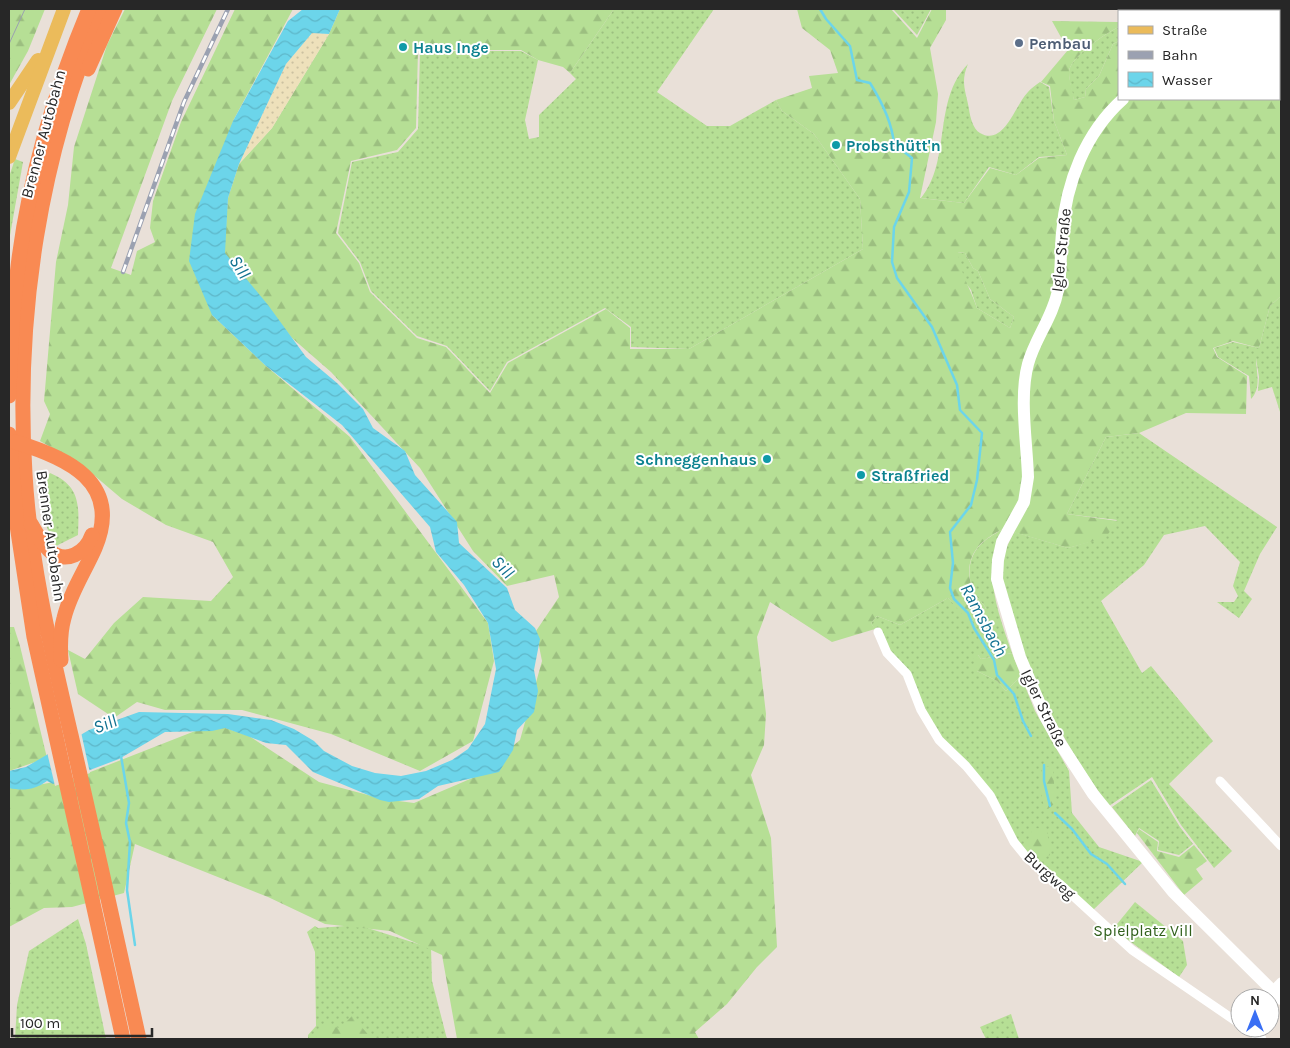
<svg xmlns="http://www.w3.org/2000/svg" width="1290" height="1048" font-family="Karla,sans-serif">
  <defs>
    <pattern id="grass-dots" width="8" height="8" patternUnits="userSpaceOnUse" patternTransform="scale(1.25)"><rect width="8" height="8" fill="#b6df95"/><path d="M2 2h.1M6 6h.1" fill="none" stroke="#9cbf80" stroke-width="1.8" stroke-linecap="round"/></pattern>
    <pattern id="forest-firs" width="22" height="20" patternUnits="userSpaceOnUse" patternTransform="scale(1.25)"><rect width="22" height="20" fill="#b6df95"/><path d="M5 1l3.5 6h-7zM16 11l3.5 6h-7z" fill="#9cbf80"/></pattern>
    <pattern id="sand-dots" width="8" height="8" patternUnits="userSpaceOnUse" patternTransform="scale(1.25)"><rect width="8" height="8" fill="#eee1bb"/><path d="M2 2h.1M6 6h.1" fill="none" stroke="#ccc1a1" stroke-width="1.8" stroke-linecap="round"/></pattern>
    <pattern id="water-waves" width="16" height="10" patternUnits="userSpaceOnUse" patternTransform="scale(1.25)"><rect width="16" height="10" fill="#6cd5ea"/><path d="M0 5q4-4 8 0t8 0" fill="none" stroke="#5eb7c9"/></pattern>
  </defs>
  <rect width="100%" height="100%" fill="#e9e0d8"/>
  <g fill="url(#grass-dots)">
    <polygon points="614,9 714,9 657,92 707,126 730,126 776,100 782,111 814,134 860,199 863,249 689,349 631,347 631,327 605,308 507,362 490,391 447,346 417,336 371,291 360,262 338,233 352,162 398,152 418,129 420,51 521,51 538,60 525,120 529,139 539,137 539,115 576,79 570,73"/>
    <polygon points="893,9 931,9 917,35"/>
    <path d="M1119 27V41L1113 44 1099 76 1086 89 1085 97 1074 100C1072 92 1069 81 1069 72 1070 57 1106 33 1119 27Z"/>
    <path d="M968 64C960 82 966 92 969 109 970 117 973 129 980 133 1004 147 1015 105 1028 92 1031 88 1036 85 1040 82L1049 87 1054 121 1067 155 1039 157 1016 175 989 167 964 203 921 198C952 160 932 101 968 64Z"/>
    <polygon points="15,159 23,162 9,241 9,177"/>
    <polygon points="957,252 965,253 973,268 978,271 990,299 1014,317 1010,328 977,308 971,290 961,276"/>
    <path d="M1281 296V415L1272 387 1258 391 1259 377 1256 358C1256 372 1262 387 1251 399L1249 376 1218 357 1214 348 1233 342 1259 348 1270 306Z"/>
    <path d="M1139 433 1277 527 1260 554 1244 591 1252 599 1239 618 1217 602H1234L1238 596 1233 586 1240 562 1205 526 1164 535 1144 565 1101 601 1142 673 1151 666 1213 741 1169 784 1232 851 1214 868 1181 825 1152 777 1109 806C1066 747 1033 688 1012 616 1007 599 1001 582 1002 564 1002 554 1010 541 1014 532L1068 548 1105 537 1117 520 1067 514 1106 437Z"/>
    <path d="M50 473C81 486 79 506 78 535L56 546C42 519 33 500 50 473Z"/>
    <path d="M1003 529C981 570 998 612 1012 653L981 659 978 655 977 671 997 681 1006 691 1021 676 1035 711 1069 771 1072 813 1099 847 1143 862 1092 911 1033 861 1019 844 1003 815 942 740 871 623 877 616 900 625 948 598 971 622 986 608C982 602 972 593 971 585 965 555 979 542 1003 529Z"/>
    <polygon points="1151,780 1180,827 1193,844 1179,855 1158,850 1159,841 1139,828 1135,836 1112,807"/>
    <polygon points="1135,902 1183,941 1187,965 1179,977 1113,929"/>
    <polygon points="78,919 86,944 106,1039 15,1039 17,1005 29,951"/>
    <polygon points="358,925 431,948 432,981 447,1039 308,1039 308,1035 316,1026 315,952 307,932 315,926 318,928"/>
    <polygon points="1011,1014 1019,1039 986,1039 980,1027"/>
  </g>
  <g fill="url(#forest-firs)" fill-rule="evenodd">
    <polygon points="9,9 45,9 28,51 9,85"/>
    <polygon points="125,9 217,9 172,101 111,268 131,275 137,251 155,242 150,228 153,201 181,122 235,9 293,9 233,121 212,315 266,366 350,437 488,623 494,661 473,741 420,771 331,734 242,710 165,710 137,702 114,718 78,694 68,650 85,659 114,623 143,597 211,601 233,577 213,542 166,525 122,499 82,465 40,441 50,414 44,401 56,262 68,205 74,147 107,45"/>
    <path d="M340 9H614L570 73 563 67 538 60 521 50H418L416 128 397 150 351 161 336 233 359 263 370 292 417 338 446 347 490 393 508 363 606 309 630 328V349H689L863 249 860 199 814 134 782 111 776 100 812 88 809 76 838 73 830 50 802 28 797 9H891L917 38 932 9H946V20L930 48 938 94 936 122 920 198 964 203 990 168 1016 175 1039 158 1067 155 1054 121 1050 86 1041 82 1068 50 1052 21 1119 22V27C1106 33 1070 57 1069 72 1069 81 1073 91 1074 100L1085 97 1086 89 1099 76 1113 44 1119 41V99H1279V11H1170V9H1281V296L1270 306 1259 348 1233 341 1213 348 1217 357 1247 376 1246 414 1186 413 1139 433 1106 437 1067 514 1118 521 1105 538 1068 548 1003 529C979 541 964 556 971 585 972 593 982 602 986 608L970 623 948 598 900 625 877 616 871 623 875 629 832 642 770 602 757 637 766 714 764 745 751 775 771 838 777 947 757 967 727 1004 695 1032 699 1039H457L442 955 390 931 325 924 268 897 135 844 124 893 72 907 44 908 9 927V788L27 787 75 778 213 724 249 736 319 782 383 799 414 803 477 776 520 740 542 661 536 631 559 597 554 575 507 586 473 551 420 468 331 372 292 338 224 253 228 198 239 164 272 128 329 34ZM958 252 965 253 973 268 978 271 990 299 1014 317 1010 328 977 308C970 287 960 274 958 252Z"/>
    <polygon points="9,627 14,627 20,646 47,758 9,771"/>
    <polygon points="1012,653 1021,676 1006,691 997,681 977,671 973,659 978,655 981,659"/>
    <polygon points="1041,765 1053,768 1055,799 1054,804 1048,809 1045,808 1041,796"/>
    <polygon points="1033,828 1047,829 1050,855 1044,858 1031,854 1025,847"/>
    <polygon points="1139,829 1158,842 1157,851 1179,857 1194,845 1207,861 1196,869 1203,879 1184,895 1137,833"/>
    <polygon points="352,1016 372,1039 315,1039 324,1025 340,1028"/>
  </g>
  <polygon fill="url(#sand-dots)" points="312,33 329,34 272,128 239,164 286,64"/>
  <path fill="url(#water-waves)" d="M303 9H340L329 34 312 33 286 64 239 164 228 198 225 253 268 305 306 357 337 383 363 409 373 428 405 451 415 475 457 522 459 543 507 588 515 610 535 628 540 639 534 670 538 691 534 712 517 730 513 750 499 772 438 786 419 799 389 802 380 800 313 772 286 745 266 743 225 728 212 731 165 732 119 759 53 784 47 781C35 790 23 791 9 788V771L26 767 89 730 139 712 228 714 271 720 294 729 314 741 324 751 352 766 375 773 401 776 426 771 452 760 468 749 485 724 496 669 488 623 464 585 436 552 430 527 342 425 266 366 212 315 189 261 195 214 233 121 288 21Z"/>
  <polygon fill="#e9e0d8" points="81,732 90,773 55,786 47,752"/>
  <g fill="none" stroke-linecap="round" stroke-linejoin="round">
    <g stroke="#6cd5ea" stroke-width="2.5">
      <path d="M820 9 826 19 850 46 857 80 870 83C882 102 892 122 894 144L912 158 909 192 894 227 892 262 897 278 932 327 957 385 960 410 982 433 977 480 971 505 950 532 953 563 950 588 954 599 968 613 974 628 994 660 997 675 1014 694 1023 721 1031 736"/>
      <polyline points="121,756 129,803 126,823 130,842 127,890 135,945"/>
      <polyline points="1044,765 1044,781 1050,806"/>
      <polyline points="1055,813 1072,829 1091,854 1107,864 1125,884"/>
    </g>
    <g stroke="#fff" stroke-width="9">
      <polyline points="878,632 887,653 907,674 921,710 939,740 966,766 990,795 1014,842 1027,858 1061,885 1132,950 1240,1024"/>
      <polyline points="1220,781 1281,846"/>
      <polyline points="1273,990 1281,982"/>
      <polyline points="1246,1028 1262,1039"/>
    </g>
    <g stroke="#fff" stroke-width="12">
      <polyline points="1180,11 1180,9"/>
      <path d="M1123 99C1085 133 1066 183 1062 233 1060 252 1062 272 1058 290 1053 317 1035 338 1028 364 1019 397 1027 443 1028 477L1024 502 1002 542 998 560 997 579 1020 657 1045 716 1060 743 1093 794 1173 892 1281 999"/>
    </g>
    <g stroke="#ebbb5b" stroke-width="14">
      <polyline points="9,103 38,60"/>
      <polyline points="9,157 64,9"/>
    </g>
    <g stroke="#f98a53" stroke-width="15">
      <path d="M102 9C40 155 15 315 25 474 30 562 51 649 71 735 94 836 117 938 139 1039"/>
      <polyline points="88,69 115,9"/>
      <path d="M9 396C10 356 12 315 17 275 27 184 54 93 89 9"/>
      <polyline points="9,434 17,525 34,637 123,1039"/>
      <path d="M15 442C66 457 123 482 95 548 85 571 70 593 64 618 60 632 60 646 61 660"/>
      <path d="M31 524C36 533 42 543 49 550 66 566 86 552 92 535"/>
    </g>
    <polyline stroke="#9ba1b1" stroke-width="1" points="9,44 25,9"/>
    <g stroke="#9ba1b1" stroke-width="4.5">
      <polyline id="rail" points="123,272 184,102 228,9"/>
    </g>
    <use href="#rail" stroke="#fff" stroke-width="2.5" stroke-dasharray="8" stroke-linecap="butt"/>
  </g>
  <circle fill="#5c6f8a" stroke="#fff" stroke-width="2" cx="1019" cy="43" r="5"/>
  <g fill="#0f9aa8" stroke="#fff" stroke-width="2">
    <circle cx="403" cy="47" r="5"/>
    <circle cx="836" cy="145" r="5"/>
    <circle cx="767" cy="459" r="5"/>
    <circle cx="861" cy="475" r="5"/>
  </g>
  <g text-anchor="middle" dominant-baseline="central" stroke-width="4" stroke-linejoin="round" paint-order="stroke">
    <g font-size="16" font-weight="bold" fill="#4e5e75" stroke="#fff" text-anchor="start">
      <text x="1029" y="43">Pembau</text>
    </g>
    <g font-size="16" font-weight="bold" fill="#0d838f" stroke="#fff" text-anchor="start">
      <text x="413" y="47">Haus Inge</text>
      <text x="846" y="145">Probsthütt'n</text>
      <text x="757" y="459" text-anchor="end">Schneggenhaus</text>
      <text x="871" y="475">Straßfried</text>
    </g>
    <g font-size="16" fill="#272727" stroke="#fff">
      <text transform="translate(43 134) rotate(-75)">Brenner Autobahn</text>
      <text transform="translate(1061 250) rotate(-84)">Igler Straße</text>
      <text transform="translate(51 536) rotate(82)">Brenner Autobahn</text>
      <text transform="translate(1044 708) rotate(64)">Igler Straße</text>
      <text transform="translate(1050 875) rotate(42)">Burgweg</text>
    </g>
    <g font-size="16" fill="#305f1b" stroke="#fff">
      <text x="1143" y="930">Spielplatz Vill</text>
    </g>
    <g font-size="18" font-style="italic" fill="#117190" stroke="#fff">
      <text transform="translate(240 267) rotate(59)">Sill</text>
      <text transform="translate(503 567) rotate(47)">Sill</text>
      <text transform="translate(984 620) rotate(62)">Ramsbach</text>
      <text transform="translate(105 724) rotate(-21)">Sill</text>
    </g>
  </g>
  <rect width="1290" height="1048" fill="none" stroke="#272727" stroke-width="20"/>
  <rect x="1118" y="10" width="162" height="90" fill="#ffffff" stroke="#a9a9a9"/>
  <rect x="1128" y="26" width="25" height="8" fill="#ebbb5b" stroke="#a9a9a9"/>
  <text x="1162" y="35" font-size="15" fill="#272727">Straße</text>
  <rect x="1128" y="51" width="25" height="8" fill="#9ba1b1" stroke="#a9a9a9"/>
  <text x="1162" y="60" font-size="15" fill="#272727">Bahn</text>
  <rect x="1128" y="72" width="25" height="15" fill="url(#water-waves)" stroke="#a9a9a9"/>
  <text x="1162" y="85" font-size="15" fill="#272727">Wasser</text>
  <g transform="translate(1255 1013)"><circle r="24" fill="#ffffff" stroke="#a9a9a9"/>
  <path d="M0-4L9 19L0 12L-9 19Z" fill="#3a6ff4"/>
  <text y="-8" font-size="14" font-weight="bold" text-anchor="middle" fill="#272727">N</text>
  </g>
  <path d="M12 1028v8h140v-8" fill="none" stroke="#272727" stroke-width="2.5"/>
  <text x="20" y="1028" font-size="15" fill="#272727" stroke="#ffffff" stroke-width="4" paint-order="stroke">100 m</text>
</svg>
